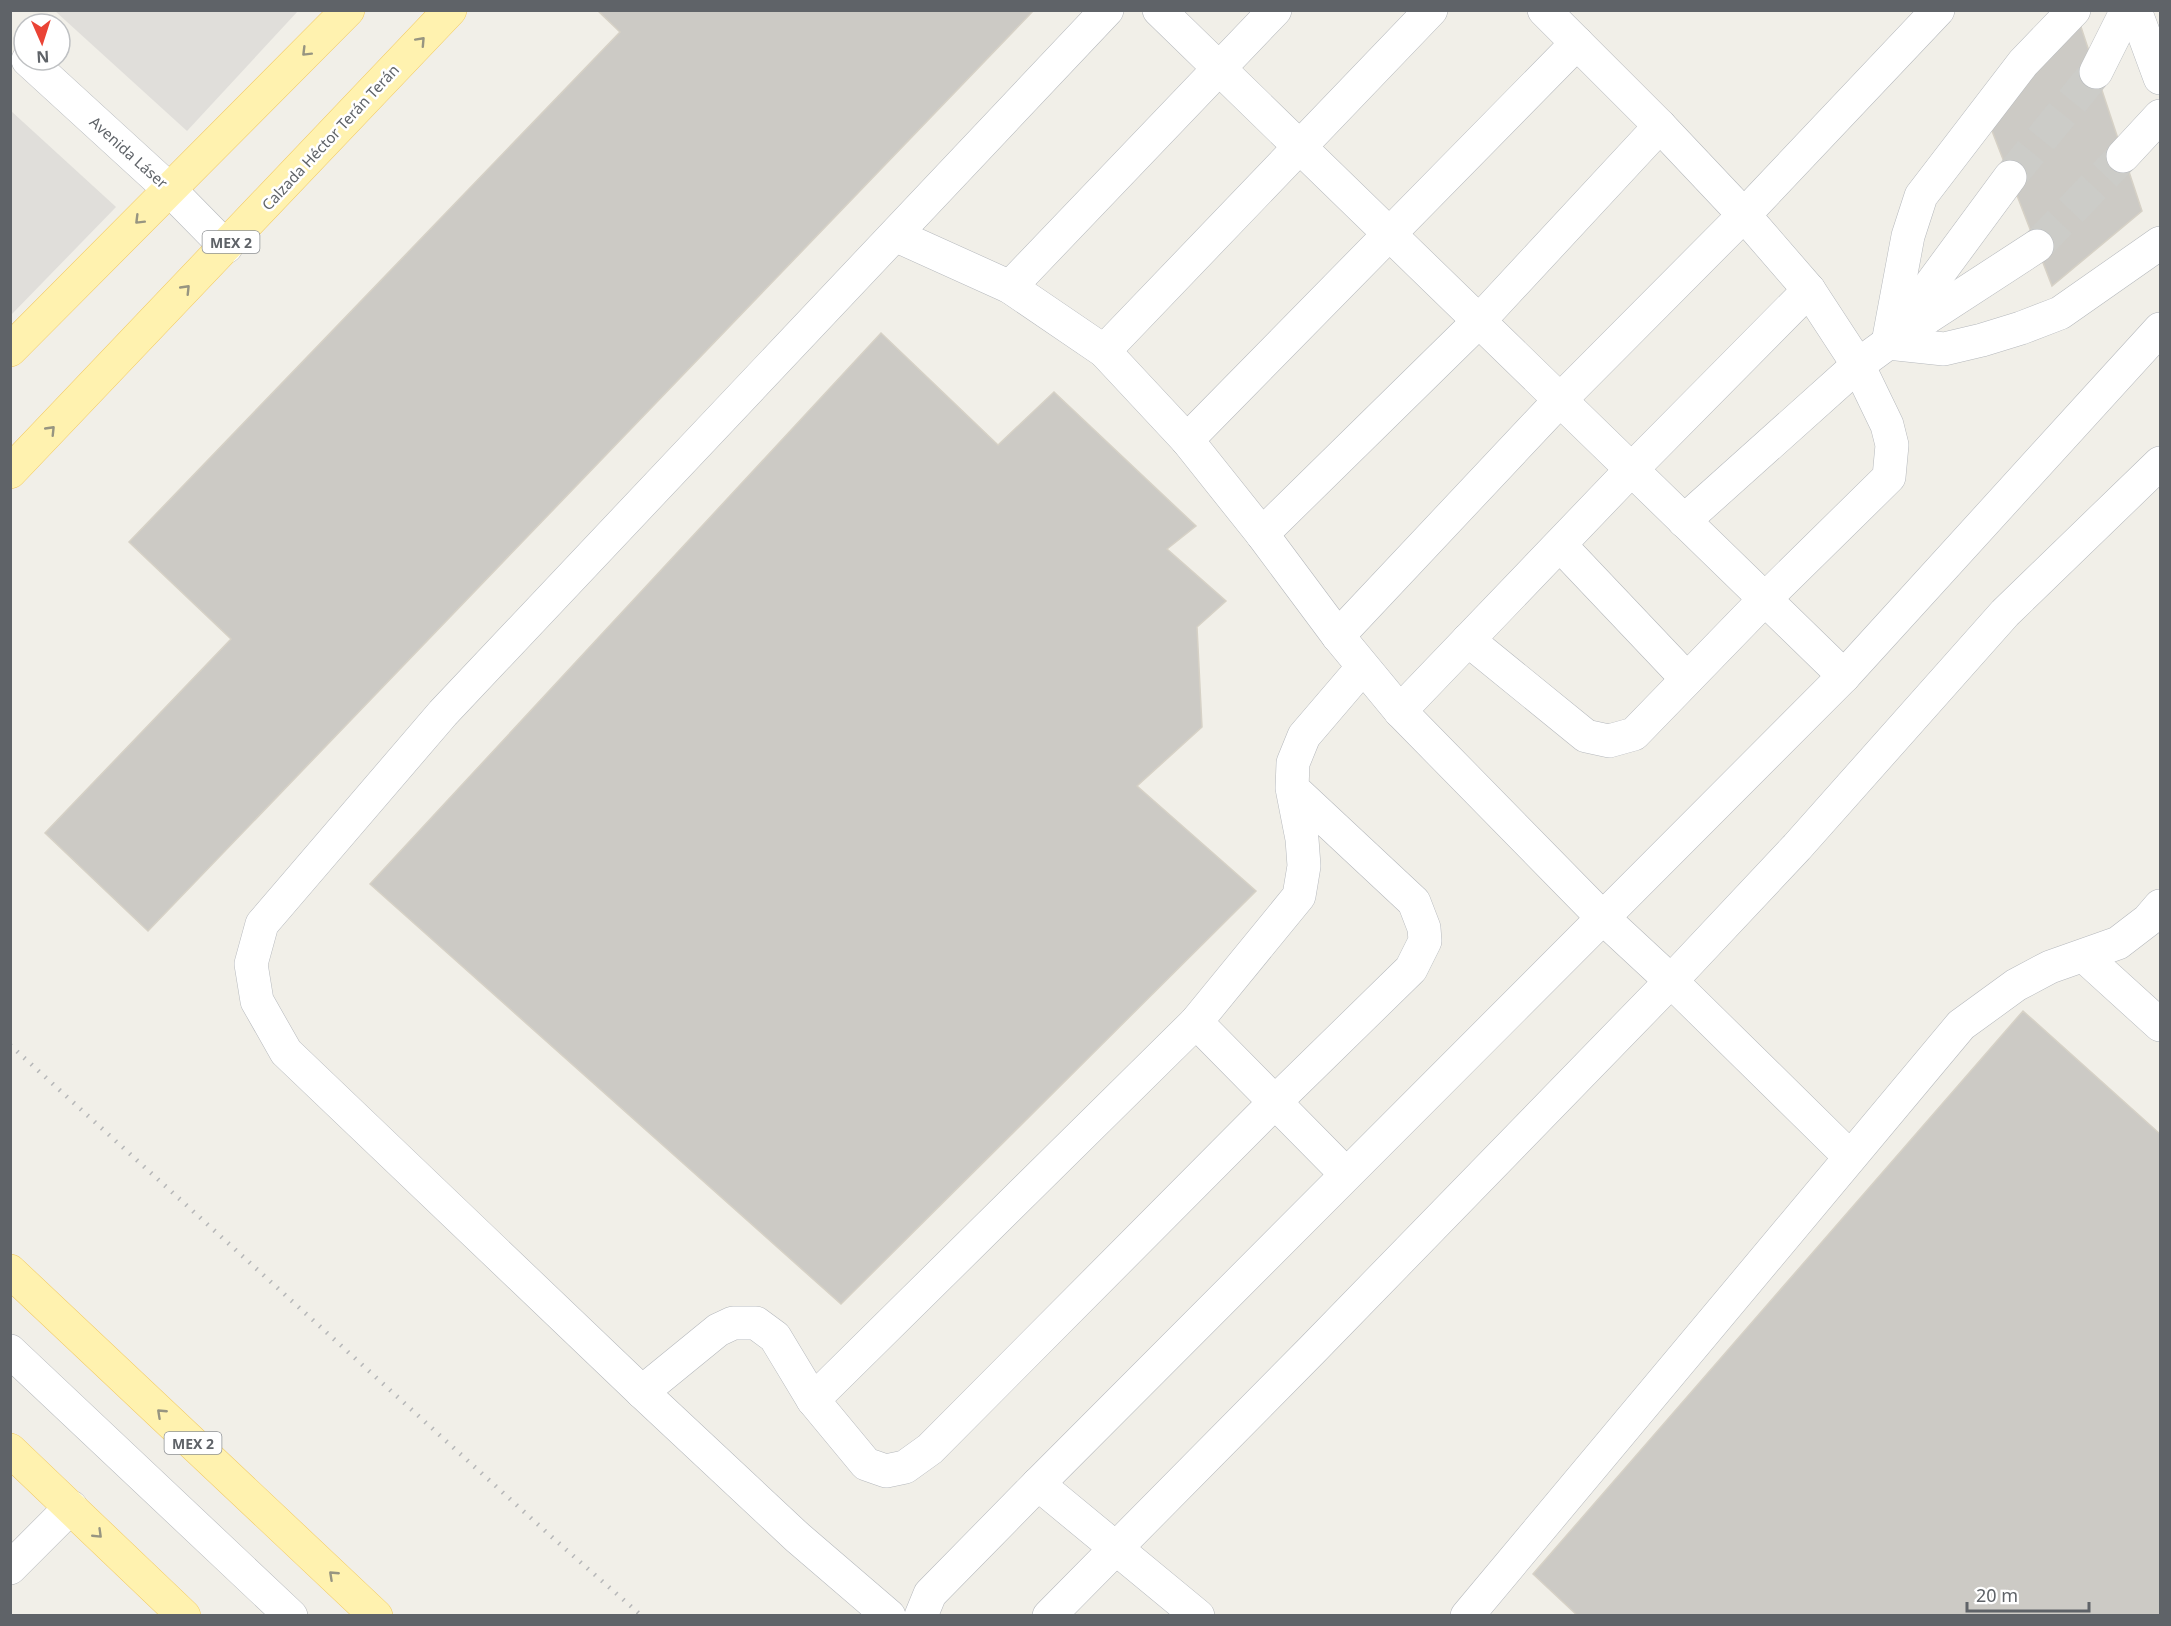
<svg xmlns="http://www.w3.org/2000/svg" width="2171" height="1626" font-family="'Noto Sans',sans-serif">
  <rect width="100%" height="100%" fill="#f1efe8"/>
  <g fill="#e0deda">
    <polygon points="55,11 298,11 187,131"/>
    <polygon points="11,111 116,207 11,315"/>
  </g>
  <g fill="#cccac5" stroke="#d6d1c6" stroke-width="1.5">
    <polygon points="597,10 1034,10 148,931 45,833 231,639 129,542 620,32"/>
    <polygon points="2080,24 2142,211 2052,286 1987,118"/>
    <polygon points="881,333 998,445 1054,392 1196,526 1167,549 1226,601 1197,627 1202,727 1137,786 1256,891 841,1304 370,884"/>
    <polygon points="2023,1011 2160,1134 2160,1616 1578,1616 1533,1574"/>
  </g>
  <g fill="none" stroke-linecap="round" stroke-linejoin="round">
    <g stroke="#ccccc8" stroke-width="33" stroke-dasharray="33 16" stroke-linecap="butt">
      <polyline points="2010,177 2096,72"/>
      <polyline points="2037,246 2123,156"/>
    </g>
    <g stroke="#b5b8bc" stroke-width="34">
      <g id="minor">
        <polyline points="1159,10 1844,676"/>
        <polyline points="2135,10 2160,78"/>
        <polyline points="28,60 169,189 226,247"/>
        <polyline points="2096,72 2127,10"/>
        <polyline points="2123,156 2160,116"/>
        <polyline points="895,235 1010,287 1104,351 1187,440 1262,534 1338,636 1400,711 1602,917 1671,981 1850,1157"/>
        <polyline points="1010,287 1275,10"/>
        <polyline points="1905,332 2037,246"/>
        <polyline points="1892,337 2010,177"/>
        <polyline points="1888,343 1908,236 1921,196 2023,63 2074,10"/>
        <polyline points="1104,351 1431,10"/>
        <polyline points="1187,440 1577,43"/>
        <polyline points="1684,521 1858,365 1888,343 1944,349 1982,340 2021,328 2060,313 2160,243"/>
        <polyline points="1262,534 1479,321 1660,126"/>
        <polyline points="1560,545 1687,679"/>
        <polyline points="1338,636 1560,400 1744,215 1938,10"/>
        <polyline points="1468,640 1586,736 1609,741 1634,734 1765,599 1889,477 1892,445 1887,425 1858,365 1809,290 1744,215 1660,126 1544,10"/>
        <polyline points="1400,711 1631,470 1809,290"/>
        <polyline points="1292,788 1414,902 1424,928 1425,941 1411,969 1276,1101 930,1449 905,1467 886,1471 866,1464 813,1400 1196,1022 1299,896 1304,866 1302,839 1292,788 1293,763 1304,736 1363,667"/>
        <polyline points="2084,956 2160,1025"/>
        <polyline points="1196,1022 1346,1174"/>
        <polyline points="10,1351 291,1616"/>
        <polyline points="642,1392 718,1330 733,1323 756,1323 775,1337 813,1400"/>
        <polyline points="1038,1484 1198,1616"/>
        <polyline points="10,1568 71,1507"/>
        <polyline points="889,1616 797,1537 642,1392 286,1052 257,1001 251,964 262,924 443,713 1107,10"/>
        <polyline points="921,1616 930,1594 1038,1484 1844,676 2160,329"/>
        <polyline points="1049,1616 1312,1350 1671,981 1797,847 2005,613 2160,463"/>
        <polyline points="1467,1616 1961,1025 2016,985 2050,967 2118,943 2148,920 2160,906"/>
      </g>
    </g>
    <g stroke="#f2c960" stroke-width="34">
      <g id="major">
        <polyline points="10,350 348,10"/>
        <polyline points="10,472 450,10"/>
        <polyline points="10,1271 376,1616"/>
        <polyline points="10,1450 184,1616"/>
      </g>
    </g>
    <use href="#minor" stroke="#fff" stroke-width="33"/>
    <use href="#major" stroke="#fff2af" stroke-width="33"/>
    <polyline stroke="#b6b7b8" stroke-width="4.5" stroke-dasharray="1.5 8" stroke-linecap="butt" points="10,1045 554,1539 642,1616"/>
  </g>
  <defs><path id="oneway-chevron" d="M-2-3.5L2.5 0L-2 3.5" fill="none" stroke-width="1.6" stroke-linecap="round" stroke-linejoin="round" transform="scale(1.5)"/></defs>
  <g stroke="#979581">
    <use href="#oneway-chevron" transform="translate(421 41) rotate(-47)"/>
    <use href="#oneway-chevron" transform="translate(306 52) rotate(135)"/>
    <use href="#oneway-chevron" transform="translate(139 220) rotate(135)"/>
    <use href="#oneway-chevron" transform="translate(186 289) rotate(-46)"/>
    <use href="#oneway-chevron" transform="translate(51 430) rotate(-46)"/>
    <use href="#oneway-chevron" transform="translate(161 1413) rotate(-137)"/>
    <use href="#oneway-chevron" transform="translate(98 1534) rotate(44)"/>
    <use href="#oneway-chevron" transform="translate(333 1575) rotate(-137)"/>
  </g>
  <g text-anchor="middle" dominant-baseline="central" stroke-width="5" stroke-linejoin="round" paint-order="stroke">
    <g fill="#fff" stroke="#8f9295" stroke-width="1.5">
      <rect x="202.5" y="231" width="57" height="22" rx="4.5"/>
      <rect x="164.5" y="1432" width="57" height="22" rx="4.5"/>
    </g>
    <g font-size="14" font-weight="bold" fill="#5f6368">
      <text x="231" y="242">MEX 2</text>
      <text x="193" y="1443">MEX 2</text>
    </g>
    <g font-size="15" fill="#5f6368" stroke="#fff">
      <text transform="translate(330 137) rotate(-47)">Calzada Héctor Terán Terán</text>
      <text transform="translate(129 152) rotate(42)">Avenida Láser</text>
    </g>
  </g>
  <rect width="2171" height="1626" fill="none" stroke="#5f6368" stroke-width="24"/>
  <g transform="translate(42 42) rotate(177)"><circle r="28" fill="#ffffff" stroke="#bfc1c3" stroke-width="1.5"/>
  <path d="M0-4.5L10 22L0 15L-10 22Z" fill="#ea4335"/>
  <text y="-9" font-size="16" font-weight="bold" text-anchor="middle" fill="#5f6368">N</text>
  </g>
  <path d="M1967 1602v9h122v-9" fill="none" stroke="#5f6368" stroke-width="3"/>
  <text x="1976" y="1602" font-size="18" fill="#5f6368" stroke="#ffffff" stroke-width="4.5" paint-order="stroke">20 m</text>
</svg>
